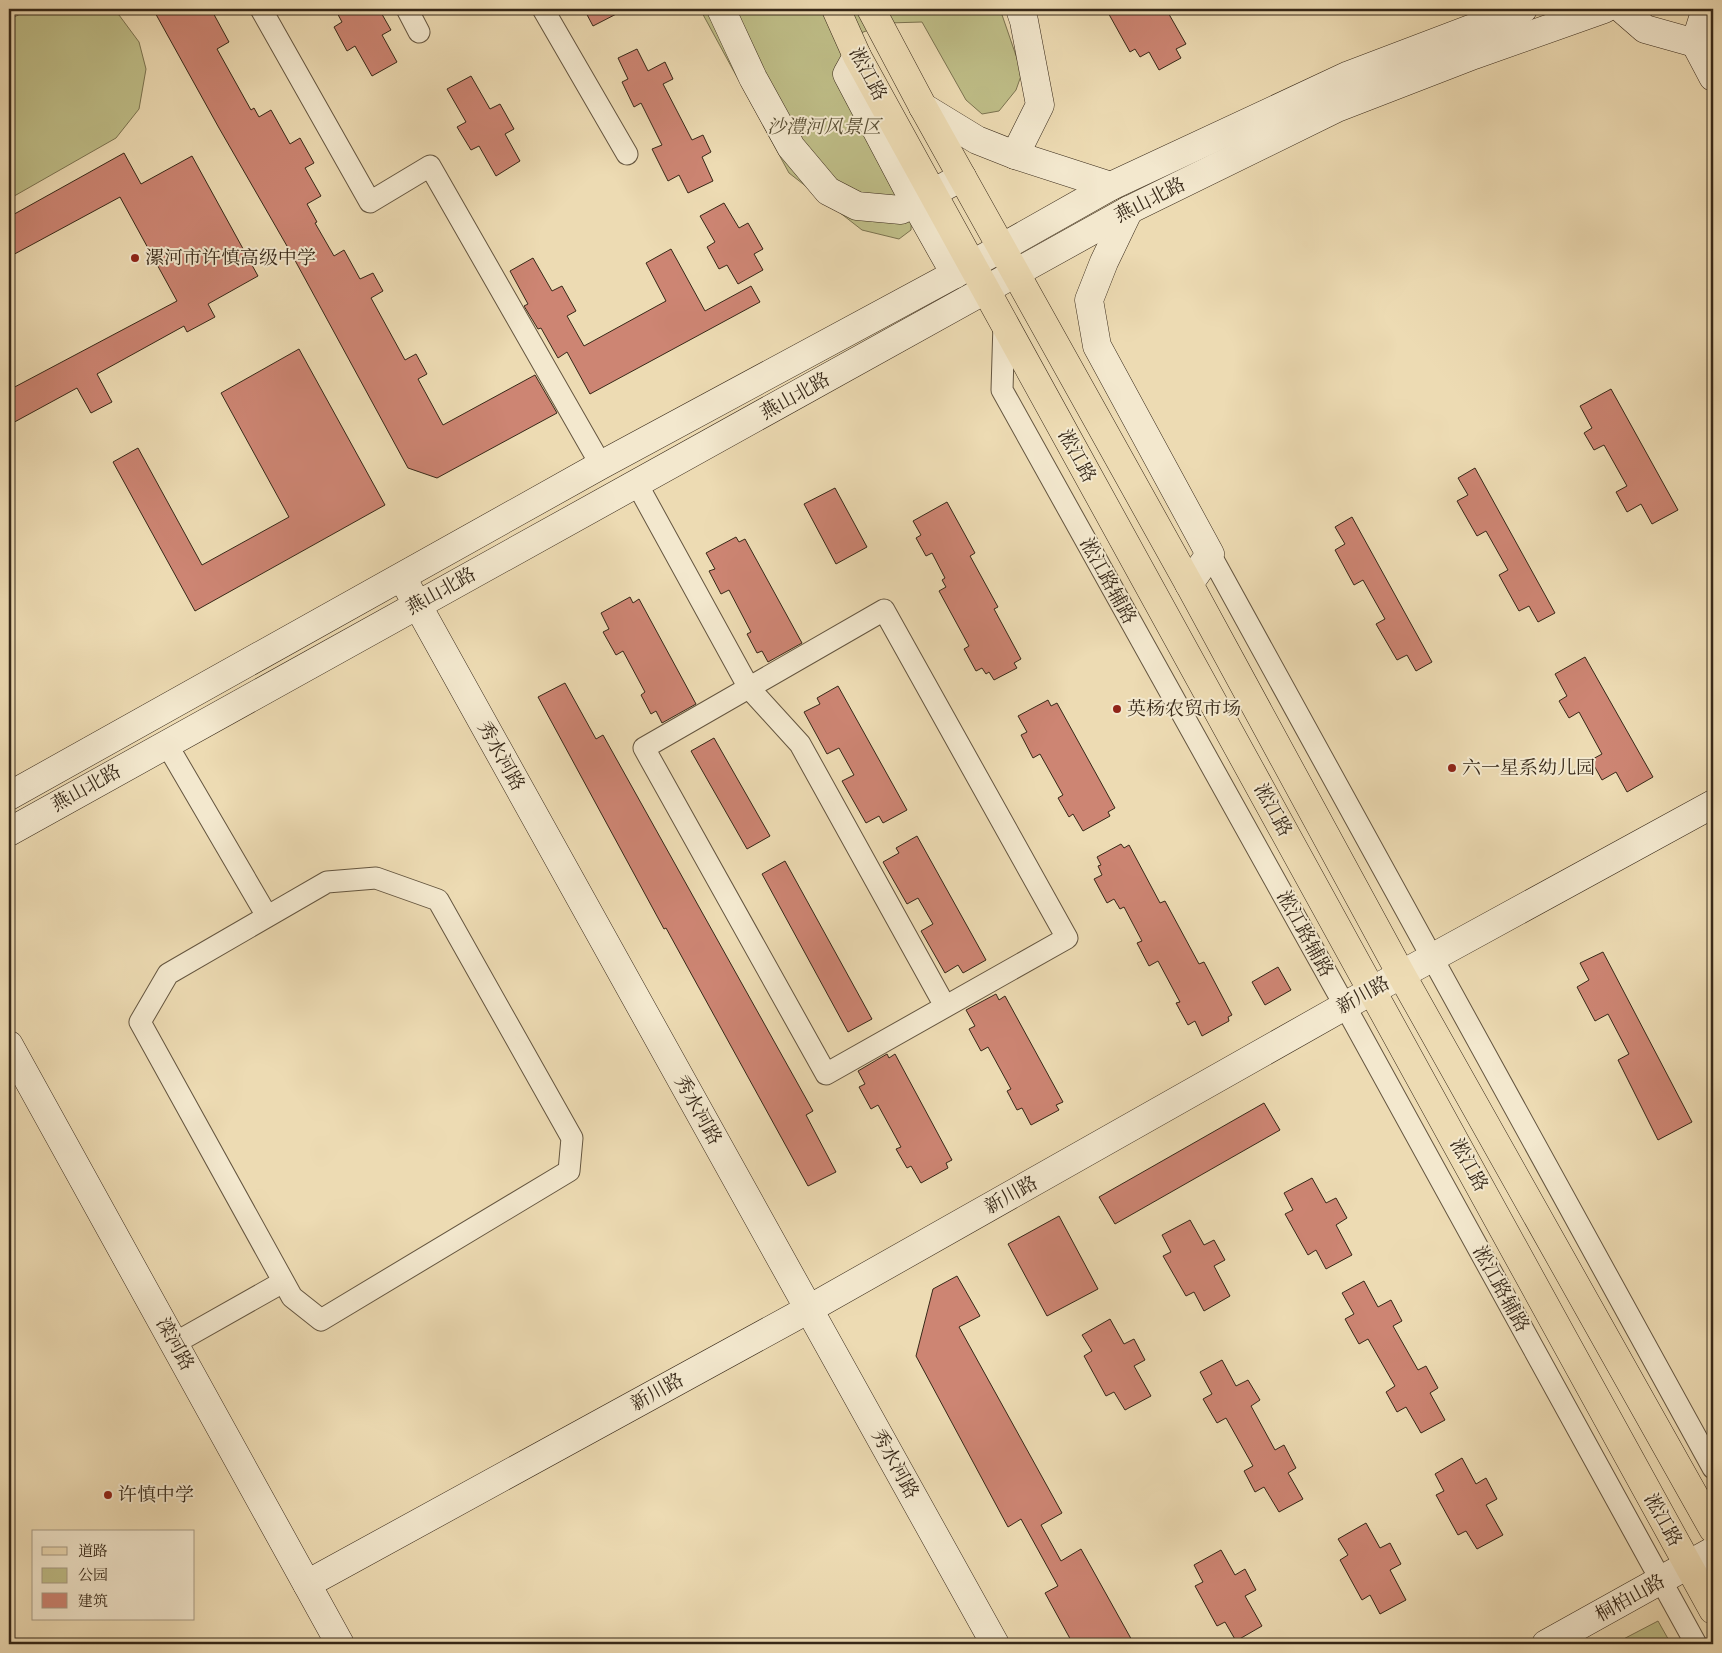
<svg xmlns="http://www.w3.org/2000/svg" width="1722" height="1653" font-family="Alegreya,'Noto Serif SC',serif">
  <rect width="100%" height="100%" fill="#eddbb3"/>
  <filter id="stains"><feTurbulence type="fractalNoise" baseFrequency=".004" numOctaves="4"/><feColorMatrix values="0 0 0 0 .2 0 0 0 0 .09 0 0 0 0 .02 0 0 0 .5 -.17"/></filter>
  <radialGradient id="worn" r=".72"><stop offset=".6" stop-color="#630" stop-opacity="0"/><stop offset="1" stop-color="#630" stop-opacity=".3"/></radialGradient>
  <g fill="#bfbe88" stroke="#7b7350">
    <polygon points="29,9 108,9 119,15 139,42 146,69 139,109 116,138 9,199 9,20"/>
    <polygon points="700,9 1000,9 1022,73 1016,90 999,111 982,114 966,100 922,22 888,23 836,42 913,178 911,230 899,239 862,230 789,173"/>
    <polygon points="1658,1621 1671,1644 1614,1644"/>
  </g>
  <g fill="#cd8573" stroke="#372818">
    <polygon points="153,9 211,9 229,42 217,49 251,110 254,108 259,117 271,110 290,144 300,138 314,163 305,168 321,196 307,204 317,222 315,223 334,256 344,250 360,279 373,273 383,291 371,298 405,360 416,354 427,374 418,379 443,425 535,375 557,413 437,478 408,468 291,253 219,128"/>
    <polygon points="335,9 379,9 391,30 382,35 397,62 372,76 355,46 347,51 334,27 342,22"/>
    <polygon points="584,9 626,9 593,26"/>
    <polygon points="1106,9 1166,9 1186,44 1176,49 1181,58 1159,70 1149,52 1140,57 1135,49 1130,52"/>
    <polygon points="637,49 648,71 665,62 673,79 663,84 692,140 703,135 711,152 702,157 713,181 688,193 679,175 668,181 652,149 662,145 641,103 634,107 622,82 628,79 618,58"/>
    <polygon points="471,76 490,109 500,104 514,129 505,134 520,161 496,176 479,146 471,150 457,127 466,122 447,89"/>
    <polygon points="124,153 141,184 192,156 258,276 208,304 215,317 187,332 184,326 97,374 112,402 91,413 77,388 9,425 9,390 177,301 120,197 9,257 9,217"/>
    <polygon points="724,203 739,228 748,223 763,249 754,254 763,270 738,284 727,265 719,269 707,247 715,242 700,216"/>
    <polygon points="671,249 705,311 751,286 760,302 590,394 567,352 558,358 541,328 538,329 524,306 528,304 510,271 533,258 552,291 562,286 576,311 567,316 584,346 666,301 646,263"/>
    <polygon points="299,349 385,505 195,611 113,462 138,448 202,565 289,517 221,393"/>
    <polygon points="1611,389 1678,510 1652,524 1641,504 1627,512 1616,492 1627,486 1604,445 1594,450 1584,433 1592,428 1580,406"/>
    <polygon points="1475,468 1555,613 1538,622 1529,606 1519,611 1499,575 1508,570 1486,531 1477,536 1457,501 1468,495 1458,478"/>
    <polygon points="835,488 867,547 836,564 804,504"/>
    <polygon points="947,502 975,553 970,556 998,607 994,609 1021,659 1014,663 1017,668 994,680 989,672 986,674 982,668 976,671 964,649 969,646 939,591 946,587 942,580 945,578 932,553 926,556 916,538 921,535 913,521"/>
    <polygon points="1352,517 1432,662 1416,671 1407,655 1397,660 1376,624 1385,619 1363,580 1354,585 1335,550 1345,544 1335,527"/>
    <polygon points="736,537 739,542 745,539 802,643 768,662 762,651 757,653 747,634 751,632 729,590 721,594 709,571 715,569 706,553"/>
    <polygon points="630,597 633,603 639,599 696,704 662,723 656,711 651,714 641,695 645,692 623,651 616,655 603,632 609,629 601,613"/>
    <polygon points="1585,657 1653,777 1627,792 1616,772 1602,780 1591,760 1602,754 1579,712 1569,718 1559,701 1567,696 1555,674"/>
    <polygon points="565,683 596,739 603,735 813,1111 806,1115 836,1172 808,1186 666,928 664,929 538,697"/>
    <polygon points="838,686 907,810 883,823 879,816 866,823 842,781 854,775 839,748 827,754 804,712 820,704 817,698"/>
    <polygon points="1048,700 1051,706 1057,703 1115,808 1108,812 1110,816 1083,831 1073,814 1069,817 1058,798 1063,795 1040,754 1033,758 1021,735 1027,732 1018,716"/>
    <polygon points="714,738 770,836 747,849 691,751"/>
    <polygon points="917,836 986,960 963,973 958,965 945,973 921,931 933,924 918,898 907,904 883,862 899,853 896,848"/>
    <polygon points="1121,844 1124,848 1129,845 1160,903 1165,901 1199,964 1204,962 1232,1015 1228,1017 1229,1021 1202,1036 1195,1021 1188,1025 1176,1003 1180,1002 1158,961 1149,966 1137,943 1142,941 1124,907 1120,909 1114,899 1107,903 1094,879 1102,875 1098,866 1101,865 1097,857"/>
    <polygon points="785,861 872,1019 848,1032 762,874"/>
    <polygon points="1603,952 1692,1122 1658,1140 1618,1060 1629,1054 1608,1014 1595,1021 1577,987 1589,980 1580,963"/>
    <polygon points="1278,967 1291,990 1265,1005 1252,982"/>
    <polygon points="996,994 999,1000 1005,996 1063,1102 1056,1105 1059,1110 1031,1125 1022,1108 1017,1110 1007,1091 1011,1089 988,1047 981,1051 969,1029 975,1026 966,1010"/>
    <polygon points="887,1054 889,1058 895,1054 952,1160 946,1163 948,1168 921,1183 911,1166 907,1168 896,1149 901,1147 878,1105 871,1109 859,1087 865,1084 858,1071"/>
    <polygon points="1264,1103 1280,1130 1115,1224 1099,1197"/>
    <polygon points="1312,1178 1326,1203 1336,1198 1347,1218 1336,1225 1352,1255 1326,1269 1316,1250 1308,1255 1285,1214 1293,1210 1284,1193"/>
    <polygon points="1059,1216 1098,1289 1047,1316 1008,1244"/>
    <polygon points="1190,1220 1204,1245 1214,1240 1225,1260 1214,1266 1230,1296 1204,1311 1194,1292 1186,1296 1163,1256 1171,1252 1162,1235"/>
    <polygon points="957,1276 980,1316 959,1327 1062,1513 1041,1525 1061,1561 1081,1549 1134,1644 1073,1644 1045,1593 1058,1586 1021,1519 1008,1527 916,1356 933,1289"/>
    <polygon points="1364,1281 1378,1307 1391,1300 1402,1321 1393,1326 1418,1370 1426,1366 1438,1388 1430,1393 1445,1420 1421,1433 1406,1407 1397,1412 1386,1392 1395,1386 1368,1339 1359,1344 1345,1319 1354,1314 1342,1293"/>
    <polygon points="1110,1319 1124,1344 1134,1339 1145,1360 1134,1366 1151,1396 1125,1410 1114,1392 1106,1396 1084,1356 1092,1351 1082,1335"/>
    <polygon points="1222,1360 1236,1386 1248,1380 1260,1400 1251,1406 1275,1450 1284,1445 1296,1468 1288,1473 1303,1499 1279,1512 1264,1487 1255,1492 1244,1471 1253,1466 1226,1418 1217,1423 1203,1399 1212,1394 1200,1372"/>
    <polygon points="1462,1458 1476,1484 1486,1478 1497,1499 1486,1505 1503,1535 1477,1549 1466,1531 1458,1535 1436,1495 1444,1491 1435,1474"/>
    <polygon points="1366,1523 1380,1548 1390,1543 1401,1564 1390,1570 1406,1600 1380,1614 1370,1595 1362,1600 1340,1560 1348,1555 1338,1539"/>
    <polygon points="1221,1550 1235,1575 1245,1569 1256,1590 1245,1596 1262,1626 1236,1641 1225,1622 1217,1626 1195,1586 1203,1582 1194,1565"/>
  </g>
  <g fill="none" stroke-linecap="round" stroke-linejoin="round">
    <g stroke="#64553f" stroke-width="23">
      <g id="street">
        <polyline points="261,9 370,202 430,166 601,465"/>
        <polyline points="407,9 419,32"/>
        <polyline points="543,9 627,154"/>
        <polyline points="1004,323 1002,390 1345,1006 1696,1644"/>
        <polyline points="637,484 749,688 800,744 945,1006"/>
        <polyline points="1210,554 1713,1468"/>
        <polygon points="884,610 1067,938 826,1074 644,748"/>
        <polyline points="166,743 267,916"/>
        <polygon points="376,878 438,900 572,1138 569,1171 321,1320 292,1297 140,1022 168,974 327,882"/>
        <polyline points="175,1343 283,1282"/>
      </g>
    </g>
    <g stroke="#372818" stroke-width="29">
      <g id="secondary">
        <polyline points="721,9 753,78 791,147 828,191 857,206 901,210 962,177"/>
        <polyline points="1622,9 1645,29 1695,43 1706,9"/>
        <polyline points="1695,43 1713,77"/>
        <polyline points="857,56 847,74 915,203 955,274"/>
        <polyline points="923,107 977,140 1015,155 1111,186"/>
        <polyline points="1015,155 1040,105 1024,21 1020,9"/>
        <polyline points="1129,210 1104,262 1089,300 1097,346 1210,554 1189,584"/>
        <polyline points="408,588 995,1644"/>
        <polyline points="9,796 601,465 955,274 1111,186 1349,75 1523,9"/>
        <polyline points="9,832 1129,210 1337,108 1474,55 1604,9"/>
        <polyline points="9,1045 340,1644"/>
        <polyline points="307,1584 809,1309 1373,990 1713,804"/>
        <polyline points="1546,1644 1713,1551"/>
      </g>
    </g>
    <g stroke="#372818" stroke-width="29">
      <g id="primary">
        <polyline points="836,9 857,56 1713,1610"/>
        <polyline points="871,9 923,107 1189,584 1401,974 1713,1529"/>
      </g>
    </g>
    <use href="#street" stroke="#f3e8ce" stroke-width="21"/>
    <use href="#secondary" stroke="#f3e8ce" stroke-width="28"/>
    <use href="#primary" stroke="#eddbb3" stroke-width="28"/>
  </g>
  <g fill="#8f2418" stroke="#f3e8ce" stroke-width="2">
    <circle cx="135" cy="258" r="5"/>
    <circle cx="1117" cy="709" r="5"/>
    <circle cx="1452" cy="768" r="5"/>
    <circle cx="108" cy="1495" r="5"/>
  </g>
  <g text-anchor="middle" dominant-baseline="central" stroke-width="4" stroke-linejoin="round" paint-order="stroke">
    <g font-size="19" fill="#372818" stroke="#f3e8ce">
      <text transform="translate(868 74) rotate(62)">淞江路</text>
      <text transform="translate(1150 200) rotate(-27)">燕山北路</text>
      <text transform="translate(795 396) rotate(-29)">燕山北路</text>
      <text transform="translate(1077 456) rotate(61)">淞江路</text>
      <text transform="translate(1108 581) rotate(61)">淞江路辅路</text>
      <text transform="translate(441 591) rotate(-29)">燕山北路</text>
      <text transform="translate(501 756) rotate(61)">秀水河路</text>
      <text transform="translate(86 788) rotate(-29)">燕山北路</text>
      <text transform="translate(1273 810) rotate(61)">淞江路</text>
      <text transform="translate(1305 934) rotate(61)">淞江路辅路</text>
      <text transform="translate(1363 995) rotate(-29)">新川路</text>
      <text transform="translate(698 1110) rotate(61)">秀水河路</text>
      <text transform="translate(1469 1165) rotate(61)">淞江路</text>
      <text transform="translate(1011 1195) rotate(-29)">新川路</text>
      <text transform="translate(1501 1289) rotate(61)">淞江路辅路</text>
      <text transform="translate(175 1344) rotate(61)">滦河路</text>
      <text transform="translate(657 1392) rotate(-29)">新川路</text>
      <text transform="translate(895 1464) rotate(61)">秀水河路</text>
      <text transform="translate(1663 1520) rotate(61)">淞江路</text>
      <text transform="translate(1630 1598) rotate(-29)">桐柏山路</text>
    </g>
    <g font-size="19" font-style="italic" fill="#594e34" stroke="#f3e8ce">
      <text x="824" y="127">沙澧河风景区</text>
    </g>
    <g font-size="19" fill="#372818" stroke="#f3e8ce" text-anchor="start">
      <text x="145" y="258">漯河市许慎高级中学</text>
      <text x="1127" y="709">英杨农贸市场</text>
      <text x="1462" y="768">六一星系幼儿园</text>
      <text x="118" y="1495">许慎中学</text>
    </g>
  </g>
  <rect width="1722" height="1653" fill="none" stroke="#eddbb3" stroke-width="30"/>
  <rect x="10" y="10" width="1702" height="1633" fill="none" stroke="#372818" stroke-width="2.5"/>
  <rect x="15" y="15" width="1692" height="1623" fill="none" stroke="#372818"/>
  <rect x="32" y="1530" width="162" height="90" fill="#f3e8ce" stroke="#a89b85"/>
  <rect x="42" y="1547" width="25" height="8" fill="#eddbb3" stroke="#a89b85"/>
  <text x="78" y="1556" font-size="15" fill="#372818">道路</text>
  <rect x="42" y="1568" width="25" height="15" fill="#bfbe88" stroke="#a89b85"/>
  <text x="78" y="1580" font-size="15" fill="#372818">公园</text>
  <rect x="42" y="1593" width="25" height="15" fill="#cd8573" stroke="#a89b85"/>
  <text x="78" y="1606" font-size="15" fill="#372818">建筑</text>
  <rect width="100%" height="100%" filter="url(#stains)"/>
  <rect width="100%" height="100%" fill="url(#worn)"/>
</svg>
